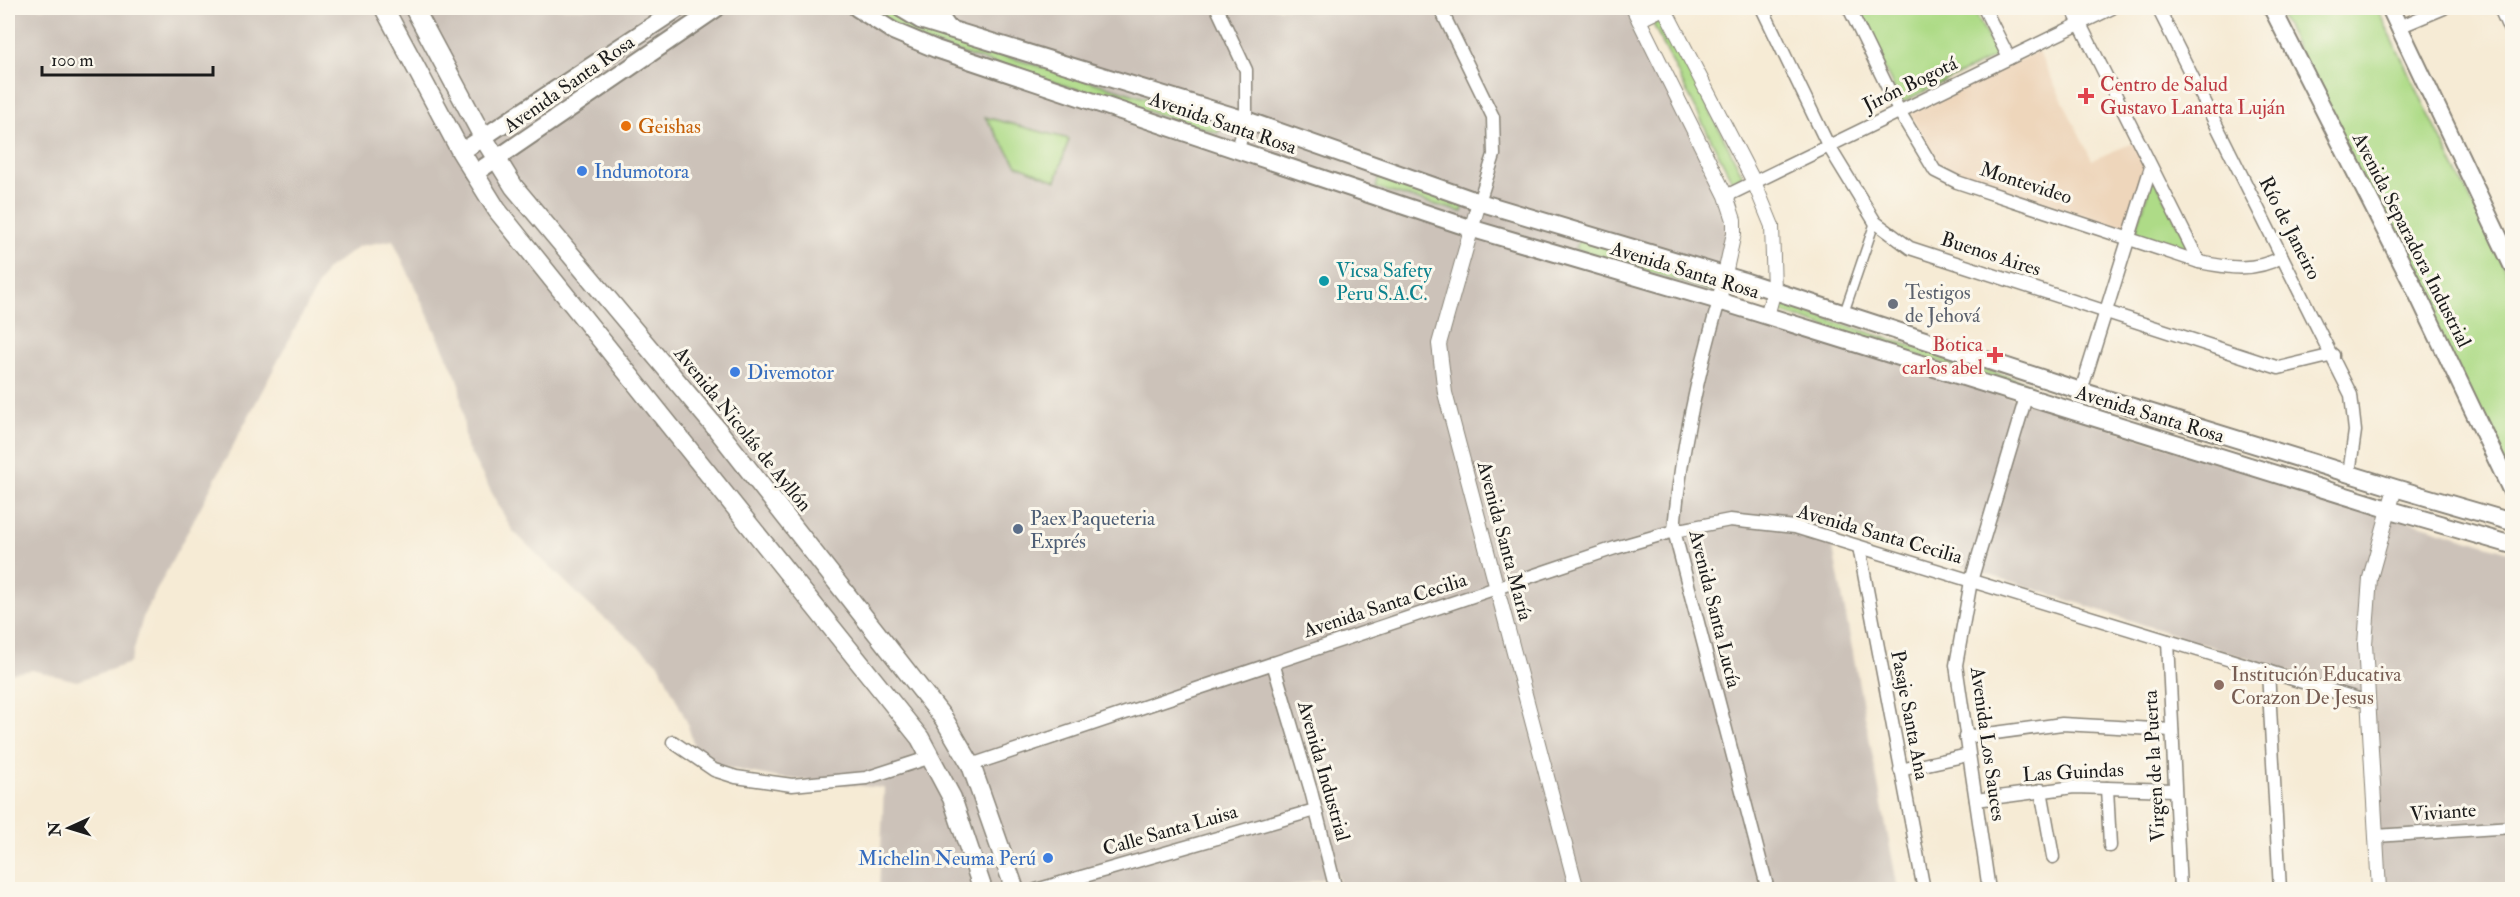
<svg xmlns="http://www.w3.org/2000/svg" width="2520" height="897" font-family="'IM FELL Double Pica',serif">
  <rect width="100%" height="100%" fill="#fbf7ec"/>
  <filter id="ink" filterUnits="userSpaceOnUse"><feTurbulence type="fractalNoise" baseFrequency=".0167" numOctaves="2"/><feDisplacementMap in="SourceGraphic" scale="12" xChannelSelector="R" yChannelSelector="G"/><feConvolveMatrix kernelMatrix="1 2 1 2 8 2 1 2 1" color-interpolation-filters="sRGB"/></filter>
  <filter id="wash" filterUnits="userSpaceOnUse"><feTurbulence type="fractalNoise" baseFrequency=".008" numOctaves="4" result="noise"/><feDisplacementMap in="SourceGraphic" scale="24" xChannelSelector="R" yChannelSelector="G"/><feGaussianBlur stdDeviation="1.35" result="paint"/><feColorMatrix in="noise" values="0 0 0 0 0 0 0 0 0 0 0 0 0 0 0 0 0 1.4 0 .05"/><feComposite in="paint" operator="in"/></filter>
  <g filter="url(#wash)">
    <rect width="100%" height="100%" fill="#f6ebd5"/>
    <polygon fill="#eed6bb" points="2038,51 2092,160 2135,142 2146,164 2125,229 1959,175 1940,165 1910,114"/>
    <polygon fill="#ccc2b9" points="8,8 1629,8 1709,170 1727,218 1723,308 2512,553 2512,889 2380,889 2372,699 1828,522 1898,889 1341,890 1337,875 1280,890 879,889 884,788 779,778 718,766 695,750 687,722 659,664 590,606 512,530 466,445 459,382 393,240 359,246 326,270 144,614 130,663 77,681 32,670 8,674"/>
    <g fill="#aedb87" stroke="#657c52" stroke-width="1.5">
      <polygon points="868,8 883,8 911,23 948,39 1222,121 1218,133 922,41"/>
      <polygon points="1855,8 1973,8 1997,56 1901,103"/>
      <polygon points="2277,8 2377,8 2512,284 2512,483"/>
      <polygon points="1663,18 1743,176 1732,181 1653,24"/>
      <polygon points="985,117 1069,139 1056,181 1017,165"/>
      <polygon points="2153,175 2194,254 2135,234"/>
      <polygon points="1379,177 1465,201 1462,212 1376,188"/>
      <polygon points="1580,236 1717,278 1713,292 1576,249"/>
      <polygon points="1779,304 2032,384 2029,390 1776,311"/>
    </g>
  </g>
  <g filter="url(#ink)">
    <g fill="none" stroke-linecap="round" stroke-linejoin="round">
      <g stroke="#898478" stroke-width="11">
        <polyline id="pedestrian" points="1844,313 1875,222"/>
      </g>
      <g stroke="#898478" stroke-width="15">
        <g id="minor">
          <polyline points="1217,8 1246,70 1246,120 1238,149"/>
          <polyline points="1440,8 1493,117 1494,155 1479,202"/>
          <polyline points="1762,8 1828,145 1875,222 1910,248 2279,368 2333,355"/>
          <path d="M1849 8 1899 111 1935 171 1957 182 2199 262C2229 268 2254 272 2282 257"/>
          <polyline points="1984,8 2009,58"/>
          <polyline points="2072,8 2199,262"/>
          <polyline points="2158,8 2351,395 2355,431 2349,474"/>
          <polyline points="2500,8 2512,35"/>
          <polyline points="2399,27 2444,8"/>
          <polyline points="1726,196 2112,8"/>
          <path d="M1719 301C1697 377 1680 452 1674 531L1768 890"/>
          <polyline points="2081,391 2151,167"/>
          <polyline points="1859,547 1924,890"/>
          <polyline points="2168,641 2180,890"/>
          <polyline points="1273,663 1311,791 1336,890"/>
          <polyline points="2268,671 2280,890"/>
          <polyline points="1965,737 2062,724 2172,730"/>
          <polyline points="673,742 714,770 736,777 792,785 866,778 931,757"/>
          <polyline points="971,765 1615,548 1674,531 1730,520 1795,527 2368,702"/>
          <polyline points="1900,770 1968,755"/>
          <polyline points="2107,788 2110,846"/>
          <polyline points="2041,790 2053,857"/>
          <polyline points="1976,800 2074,787 2173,790"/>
          <polyline points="2376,836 2512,827"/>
          <polyline points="1036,890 1315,810"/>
          <polyline points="1989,890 1956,665 1971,581 2026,397"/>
        </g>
      </g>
      <g stroke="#898478" stroke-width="16">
        <g id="tertiary">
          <polyline points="1633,8 1726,196 1734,220 1734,233 1719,301"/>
          <polyline points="1664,8 1754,182 1772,226 1774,290 1767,316"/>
          <polyline points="1639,20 1663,8"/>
          <polyline points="1479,202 1439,344 1445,393 1577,890"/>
          <polyline points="2379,890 2365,644 2370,578 2395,488"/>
        </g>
      </g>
      <g stroke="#898478" stroke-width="20">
        <g id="secondary">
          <polyline points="857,8 893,31 936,49 1470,228 1719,301 2391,510 2512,545"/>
          <polyline points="900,8 920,20 1246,120 1479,202 1747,282 2081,391 2395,488 2512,522"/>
          <polyline points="934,8 949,29"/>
          <polyline points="2272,8 2417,293 2512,492"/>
          <polyline points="2390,8 2512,265"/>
          <polyline points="461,152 679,8"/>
          <polyline points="474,174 717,8"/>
        </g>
      </g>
      <g stroke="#898478" stroke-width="21">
        <g id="primary">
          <polyline points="384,8 461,152 497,210 920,738 952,798 983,890"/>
          <polyline points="414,8 483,137 514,187 716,428 944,719 971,765 1015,890"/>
        </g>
      </g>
      <use href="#pedestrian" stroke="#fff" stroke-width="8"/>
      <use href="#minor" stroke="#fff" stroke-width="12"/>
      <use href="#tertiary" stroke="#fff" stroke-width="14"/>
      <use href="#secondary" stroke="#fff" stroke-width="16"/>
      <use href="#primary" stroke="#fff" stroke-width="18"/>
    </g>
  </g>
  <g fill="#e0444e" stroke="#fbf7ec" stroke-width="2">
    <path d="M2083 87h6v6h6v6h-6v6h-6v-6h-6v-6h6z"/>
    <path d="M1992 346h6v6h6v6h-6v6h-6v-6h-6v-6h6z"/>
  </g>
  <circle fill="#e8710a" stroke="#fbf7ec" stroke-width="2" cx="626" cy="126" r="6"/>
  <g fill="#3f7fe0" stroke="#fbf7ec" stroke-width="2">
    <circle cx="582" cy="171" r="6"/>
    <circle cx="735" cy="372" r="6"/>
    <circle cx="1048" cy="858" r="6"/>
  </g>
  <circle fill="#0f9aa8" stroke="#fbf7ec" stroke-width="2" cx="1324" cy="281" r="6"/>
  <circle fill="#6b7280" stroke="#fbf7ec" stroke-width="2" cx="1893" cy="304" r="6"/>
  <circle fill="#5c6f8a" stroke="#fbf7ec" stroke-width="2" cx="1018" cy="529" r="6"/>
  <circle fill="#8d6e63" stroke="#fbf7ec" stroke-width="2" cx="2219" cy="685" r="6"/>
  <g text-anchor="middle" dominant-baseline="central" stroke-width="6" stroke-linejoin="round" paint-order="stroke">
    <g font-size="20" fill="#1c1c1c" stroke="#fbf7ec">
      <text transform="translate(569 84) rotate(-35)">Avenida Santa Rosa</text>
      <text transform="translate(1910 84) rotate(-26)">Jirón Bogotá</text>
      <text transform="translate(1223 123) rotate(19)">Avenida Santa Rosa</text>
      <text transform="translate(2026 183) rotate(18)">Montevideo</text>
      <text transform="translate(2290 228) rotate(63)">Río de Janeiro</text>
      <text transform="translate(2412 240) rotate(63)">Avenida Separadora Industrial</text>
      <text transform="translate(1991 254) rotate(18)">Buenos Aires</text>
      <text transform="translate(1685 270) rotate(17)">Avenida Santa Rosa</text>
      <text transform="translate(2150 414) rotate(17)">Avenida Santa Rosa</text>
      <text transform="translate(743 429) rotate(51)">Avenida Nicolás de Ayllón</text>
      <text transform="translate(1880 534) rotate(16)">Avenida Santa Cecilia</text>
      <text transform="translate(1505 541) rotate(75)">Avenida Santa María</text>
      <text transform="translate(1385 605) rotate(-18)">Avenida Santa Cecilia</text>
      <text transform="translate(1715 609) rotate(76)">Avenida Santa Lucía</text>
      <text transform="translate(1910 715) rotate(79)">Pasaje Santa Ana</text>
      <text transform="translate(1988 744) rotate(82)">Avenida Los Sauces</text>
      <text transform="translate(2154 766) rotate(-93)">Virgen de la Puerta</text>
      <text transform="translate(1324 771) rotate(74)">Avenida Industrial</text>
      <text transform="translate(2073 772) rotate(-3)">Las Guindas</text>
      <text transform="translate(2443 812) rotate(-4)">Viviante</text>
      <text transform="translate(1170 830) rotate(-16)">Calle Santa Luisa</text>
    </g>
    <g font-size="20" fill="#be3a42" stroke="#fbf7ec" text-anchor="start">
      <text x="2100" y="84">Centro de Salud<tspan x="2100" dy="23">Gustavo Lanatta Luján</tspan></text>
      <text x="1983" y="344" text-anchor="end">Botica<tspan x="1983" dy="23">carlos abel</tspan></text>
    </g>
    <g font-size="20" fill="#c56008" stroke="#fbf7ec" text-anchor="start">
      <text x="638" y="126">Geishas</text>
    </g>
    <g font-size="20" fill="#366cbe" stroke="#fbf7ec" text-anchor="start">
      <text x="594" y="171">Indumotora</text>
      <text x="747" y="372">Divemotor</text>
      <text x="1036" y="858" text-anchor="end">Michelin Neuma Perú</text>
    </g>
    <g font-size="20" fill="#0d838f" stroke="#fbf7ec" text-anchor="start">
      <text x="1336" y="270">Vicsa Safety<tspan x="1336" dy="23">Peru S.A.C.</tspan></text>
    </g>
    <g font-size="20" fill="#5b616d" stroke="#fbf7ec" text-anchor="start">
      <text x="1905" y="292">Testigos<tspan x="1905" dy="23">de Jehová</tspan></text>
    </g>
    <g font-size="20" fill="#4e5e75" stroke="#fbf7ec" text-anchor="start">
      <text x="1030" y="518">Paex Paqueteria<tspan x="1030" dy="23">Exprés</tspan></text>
    </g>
    <g font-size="20" fill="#785e54" stroke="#fbf7ec" text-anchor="start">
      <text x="2231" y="674">Institución Educativa<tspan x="2231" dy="23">Corazon De Jesus</tspan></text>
    </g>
  </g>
  <rect width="2520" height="897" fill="none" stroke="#fbf7ec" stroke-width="30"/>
  <g transform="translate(69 828) rotate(266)" stroke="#fbf7ec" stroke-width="4.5" paint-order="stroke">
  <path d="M0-4.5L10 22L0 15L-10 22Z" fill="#1c1c1c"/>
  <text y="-9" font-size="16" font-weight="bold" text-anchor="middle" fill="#1c1c1c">N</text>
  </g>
  <path d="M42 66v9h171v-9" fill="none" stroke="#1c1c1c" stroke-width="3"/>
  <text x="51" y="66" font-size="18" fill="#1c1c1c" stroke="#fbf7ec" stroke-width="4.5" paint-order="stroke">100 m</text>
</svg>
